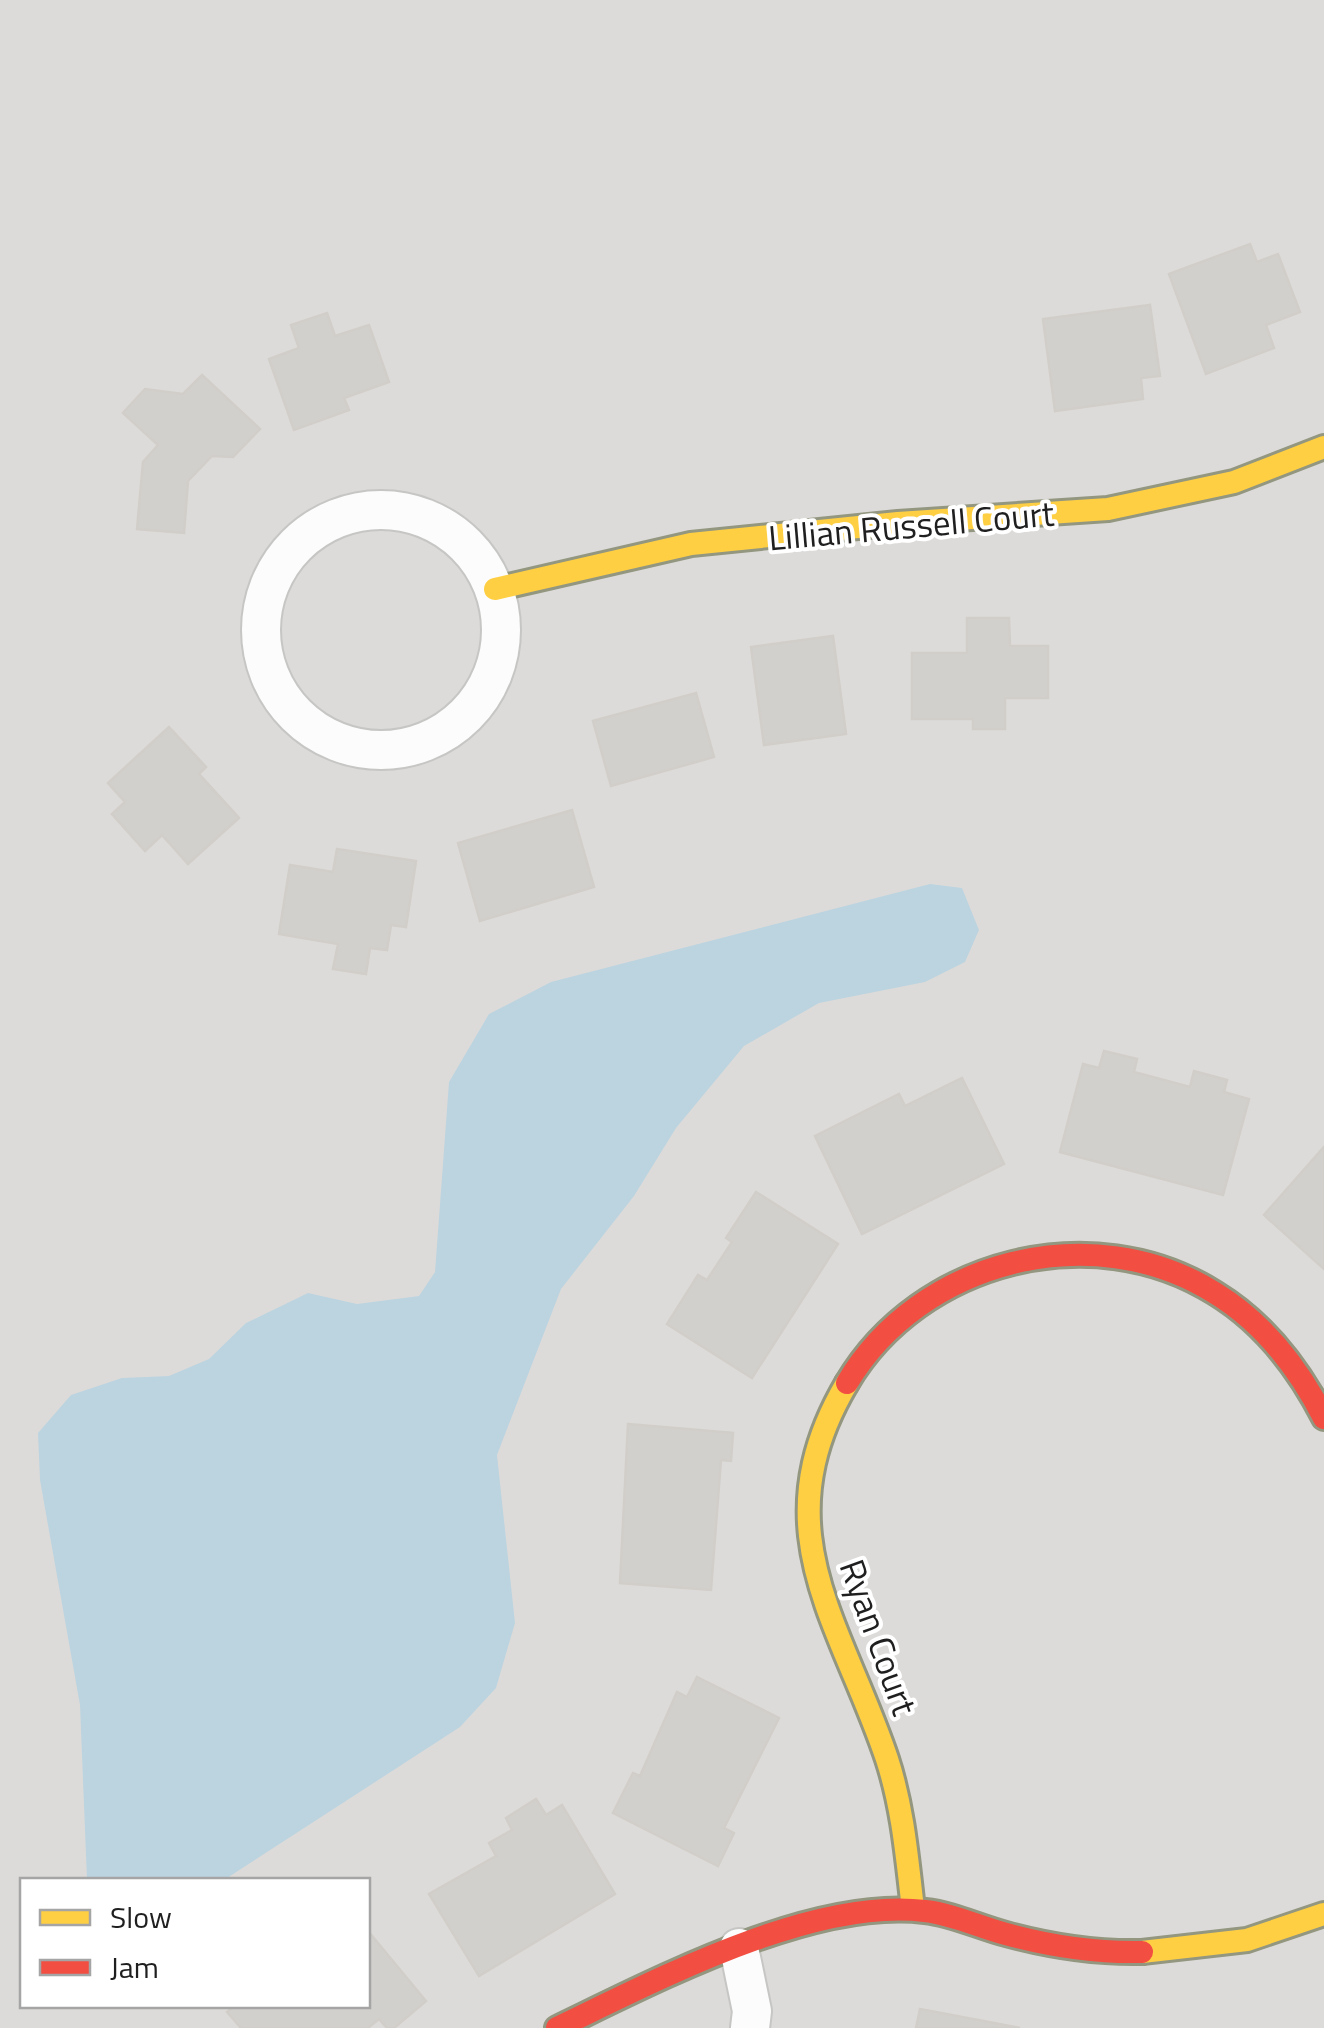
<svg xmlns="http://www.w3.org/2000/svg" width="1324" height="2028" font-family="'Titillium Web',sans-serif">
  <rect width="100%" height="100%" fill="#eeece8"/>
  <path fill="#dddbd9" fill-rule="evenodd" d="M0 0H1324V2028H0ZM22 1880H368V2006H22Z"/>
  <polygon fill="#bcd4e0" points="930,884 962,888 979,930 965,962 925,982 819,1003 744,1046 676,1128 634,1196 561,1289 497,1455 515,1623 496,1688 460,1727 224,1880 87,1880 80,1705 40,1480 38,1433 71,1395 122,1378 169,1376 209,1359 246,1323 308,1293 357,1304 419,1296 435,1272 449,1082 489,1014 551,982"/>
  <g fill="#d2d0cd" stroke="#d1cec9" stroke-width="2.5">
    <polygon points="1250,244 1257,262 1278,254 1300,312 1266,325 1274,348 1206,374 1169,274"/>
    <polygon points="1150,305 1160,376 1141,378 1143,399 1055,411 1043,319"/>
    <polygon points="327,313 335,336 369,325 389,382 344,398 349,410 294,430 269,359 299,348 291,325"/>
    <polygon points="202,375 260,429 233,457 212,456 188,481 184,533 137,529 143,462 158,445 123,413 145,389 183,394"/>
    <polygon points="967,618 1009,618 1010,646 1048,646 1048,698 1005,698 1005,729 973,729 973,719 912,719 912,653 967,653"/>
    <polygon points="833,636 846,734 764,745 751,647"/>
    <polygon points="696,693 714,757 611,786 593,721"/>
    <polygon points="169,727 206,767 199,774 239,818 188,864 162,835 145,851 112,814 125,802 108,783"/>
    <polygon points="572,810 594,887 480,921 458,843"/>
    <polygon points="337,849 416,861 406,927 391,925 387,950 370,948 366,974 333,969 338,944 279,934 290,865 333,872"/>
    <polygon points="1104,1051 1137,1059 1134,1072 1190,1087 1194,1071 1227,1080 1224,1092 1249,1099 1223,1195 1060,1152 1083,1064 1099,1068"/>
    <polygon points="962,1078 1004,1164 862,1234 815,1136 899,1094 905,1106"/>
    <polygon points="1324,1147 1324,1269 1264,1215"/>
    <polygon points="756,1192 838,1244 752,1378 667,1324 698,1275 707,1280 732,1242 726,1238"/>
    <polygon points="628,1424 733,1433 731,1461 721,1460 711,1590 620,1583"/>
    <polygon points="697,1677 779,1718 724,1828 734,1833 718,1866 613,1813 633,1773 640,1776 677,1692 687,1697"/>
    <polygon points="536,1799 546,1815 562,1805 615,1894 479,1976 429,1894 496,1856 489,1843 512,1830 506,1818"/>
    <polygon points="368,1931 426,2001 394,2028 387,2028 379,2019 368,2028 241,2028 227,2012 235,2006 368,2006"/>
    <polygon points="920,2009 1020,2028 916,2028"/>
  </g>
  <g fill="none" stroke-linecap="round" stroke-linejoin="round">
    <g stroke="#c6c6c4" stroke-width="42">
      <g id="street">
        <circle cx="381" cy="630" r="120"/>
        <polyline points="739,1948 752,2011 750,2028"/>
      </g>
    </g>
    <g stroke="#939780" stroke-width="28">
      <g id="slow">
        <polyline points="495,589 691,544 898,523 1108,509 1234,482 1324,447"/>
        <path d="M847 1383C760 1530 842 1624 887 1759 903 1808 907 1858 913 1909"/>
        <polyline points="1142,1952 1247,1940 1324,1914"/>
      </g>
    </g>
    <g stroke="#939780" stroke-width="28">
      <g id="jam">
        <path d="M847 1383C920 1260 1093 1216 1215 1293 1264 1323 1298 1367 1324 1418"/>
        <path d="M557 2028C657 1980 813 1897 925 1911 953 1914 979 1927 1006 1934 1050 1946 1097 1953 1142 1952"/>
      </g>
    </g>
    <use href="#street" stroke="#fcfcfc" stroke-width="38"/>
    <use href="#slow" stroke="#ffcf43" stroke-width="22"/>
    <use href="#jam" stroke="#f24e42" stroke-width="22"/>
  </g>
  <g text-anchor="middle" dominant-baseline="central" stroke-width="8" stroke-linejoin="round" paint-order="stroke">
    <g font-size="35" fill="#1f1f1f" stroke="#fff">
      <text transform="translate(911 525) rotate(-5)">Lillian Russell Court</text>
      <text transform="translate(879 1637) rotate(70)">Ryan Court</text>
    </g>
  </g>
  <rect x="20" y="1878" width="350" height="130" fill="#ffffff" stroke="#a5a5a5" stroke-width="2.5"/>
  <rect x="40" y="1910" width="50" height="15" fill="#ffcf43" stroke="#a5a5a5" stroke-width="2.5"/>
  <text x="110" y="1928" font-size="30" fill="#1f1f1f">Slow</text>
  <rect x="40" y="1960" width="50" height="15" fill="#f24e42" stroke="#a5a5a5" stroke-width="2.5"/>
  <text x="110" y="1978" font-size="30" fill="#1f1f1f">Jam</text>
</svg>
